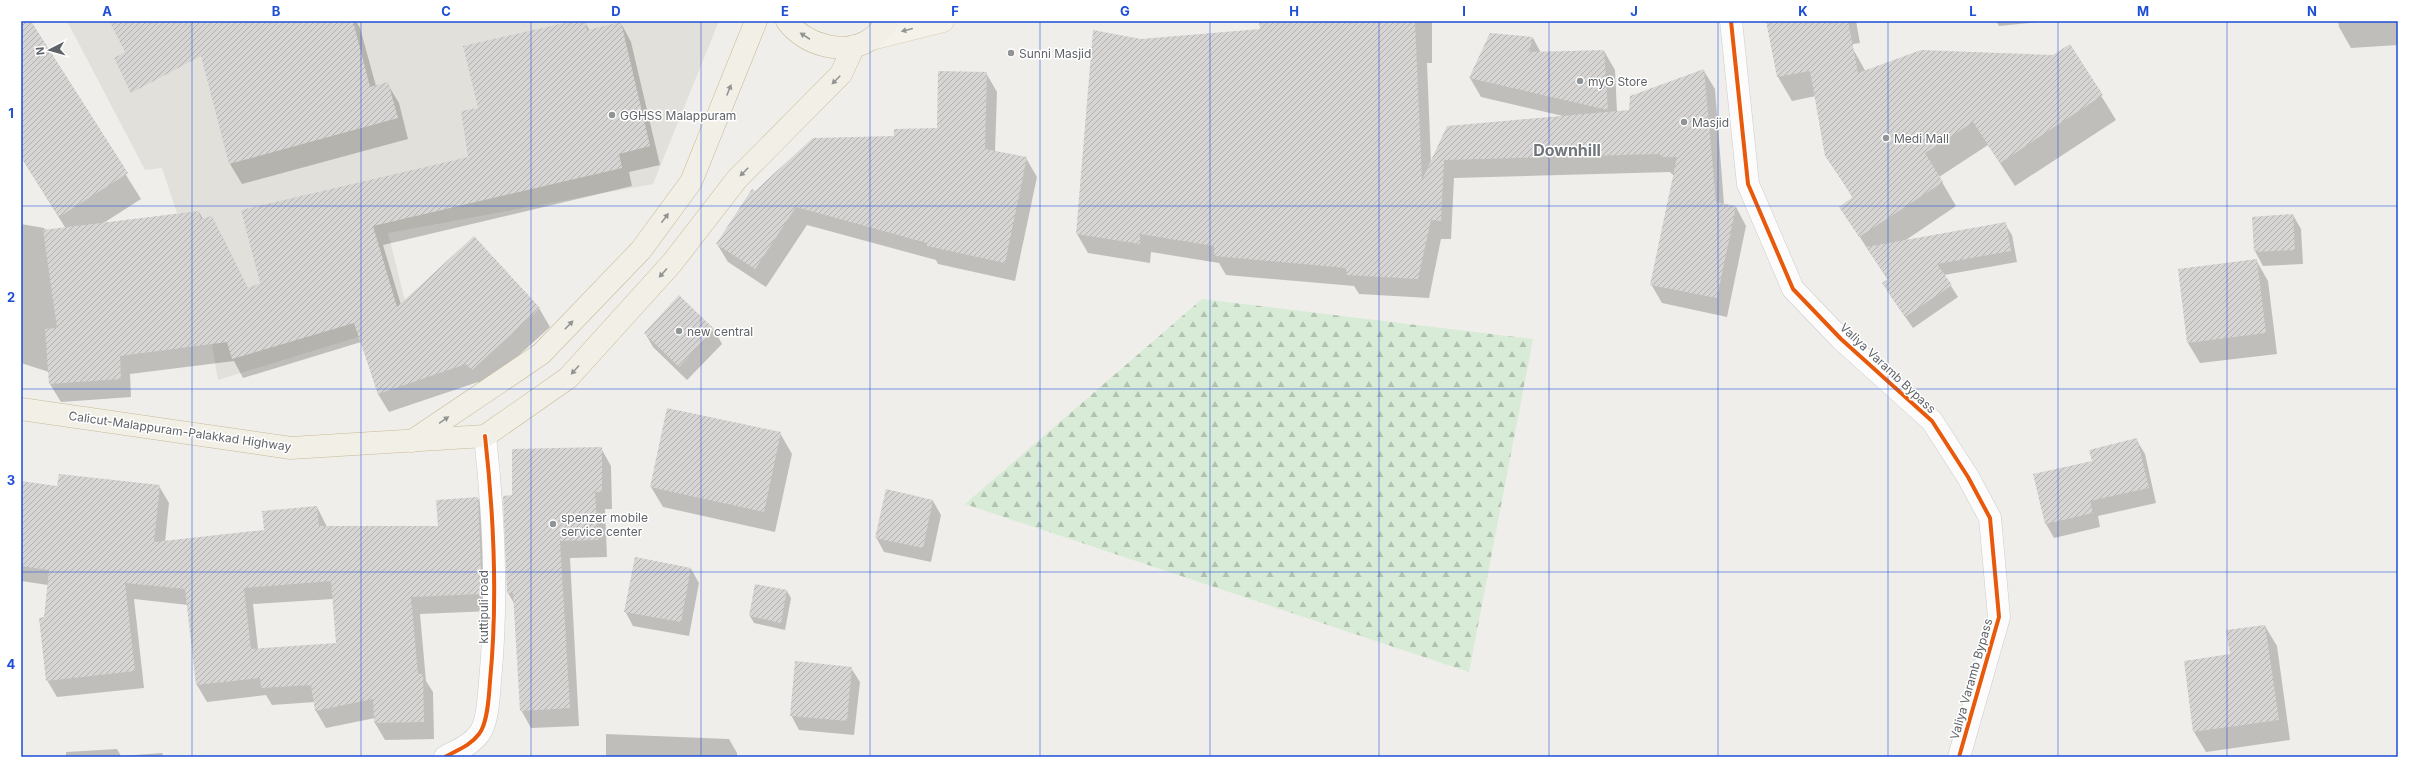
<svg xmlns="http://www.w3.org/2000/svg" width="2419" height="778" font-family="Inter,sans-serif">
  <defs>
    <pattern id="forest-firs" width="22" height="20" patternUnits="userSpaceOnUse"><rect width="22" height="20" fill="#d8ebd6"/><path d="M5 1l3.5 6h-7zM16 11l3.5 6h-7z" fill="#b2c2b1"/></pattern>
    <pattern id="building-hatch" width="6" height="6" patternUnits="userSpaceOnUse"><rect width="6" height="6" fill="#d6d5d3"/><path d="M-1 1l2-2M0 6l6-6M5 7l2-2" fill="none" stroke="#b1b0af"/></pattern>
  </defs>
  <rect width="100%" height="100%" fill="#efeeea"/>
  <polygon fill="#e2e0da" points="67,21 719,21 653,184 388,233 410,321 218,380 203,291 162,168 145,170"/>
  <polygon fill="url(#forest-firs)" points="1202,299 1533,339 1469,672 965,504"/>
  <g fill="#0003" fill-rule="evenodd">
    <polygon points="21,21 30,21 141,199 102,224 199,212 203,219 222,236 248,289 261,284 469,158 479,109 578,21 584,21 590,31 621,23 631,42 660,165 629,172 632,186 383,245 401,305 539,308 550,327 483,388 478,382 389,412 378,394 361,342 243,378 234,361 130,374 131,397 61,402 50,384 49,372 21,363 21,224 44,228 46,231 68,232 21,157"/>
    <polygon points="110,21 356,21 360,28 376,86 387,83 399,103 408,139 242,184 230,164 200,49"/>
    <polygon points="1260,21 1432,21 1432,63 1427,63 1431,163 1563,116 1481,97 1470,78 1533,38 1541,53 1604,51 1615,70 1617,112 1630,111 1704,71 1715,89 1724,204 1736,207 1746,226 1727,317 1662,303 1651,284 1674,176 1670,172 1454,178 1451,239 1441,239 1429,298 1359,294 1354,286 1226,275 1219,263 1151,252 1150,263 1088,253 1077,234 1094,31 1141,40 1261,30"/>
    <polygon points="1767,21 1856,21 1860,43 1853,44 1853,49 1866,72 2053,56 2070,45 2116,120 2015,186 1988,145 1939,177 1956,206 1903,242 2005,224 2012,235 2017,262 1944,275 1958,297 1913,328 1890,295 1888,280 1840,207 1853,198 1826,155 1816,96 1792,101 1778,77"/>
    <polygon points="1996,21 2048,21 1999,26"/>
    <polygon points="2338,21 2398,21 2398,45 2351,48 2339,27"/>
    <polygon points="986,73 997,92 995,152 1026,158 1037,177 1015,281 938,264 936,260 807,225 766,287 728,262 717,244 755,192 895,137 938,129"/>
    <polygon points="2293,215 2301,229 2303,264 2263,266 2255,251"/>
    <polygon points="2256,260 2268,281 2277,354 2200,363 2188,343 2179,270"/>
    <polygon points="679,297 714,329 722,344 687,380 653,347 645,333"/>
    <polygon points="780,433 792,454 775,532 663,507 651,487"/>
    <polygon points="2136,439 2145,454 2156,503 2098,516 2100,527 2054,538 2046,524 2093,462"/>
    <polygon points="601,448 611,466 612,509 605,509 607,557 570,558 579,726 531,728 521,710 515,605 508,593 513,496"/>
    <path d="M21 482 58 487 159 486 169 503 165 542 265 531 317 507 327 527H439L478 498 487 515 491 611 420 614 426 681 433 692 434 739 385 740 375 723V718L326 728 316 711 315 702 272 705 266 695 207 702 197 685 188 605 134 599 144 688 57 697 47 680 45 618 48 585 21 581ZM333 599 338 644 258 649 253 604Z"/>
    <polygon points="933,501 941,515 931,562 884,552 876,537"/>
    <polygon points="691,569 699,583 689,636 633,626 625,611"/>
    <polygon points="755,585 787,591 791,598 785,630 754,623 750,616"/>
    <polygon points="2265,626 2277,646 2290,740 2206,752 2194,732 2185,662 2231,655"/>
    <polygon points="851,668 860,682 854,735 799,730 791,715"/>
    <polygon points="606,734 729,739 737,753 737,757 606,757"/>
    <polygon points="117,749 121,756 162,753 164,757 66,757 66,752"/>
  </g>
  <g fill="url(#building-hatch)" fill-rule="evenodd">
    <polygon points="21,21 31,21 128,173 59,217 21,157"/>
    <polygon points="109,21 353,21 370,87 388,82 398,118 229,164 201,56 131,93 114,58 125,52"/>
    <polygon points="573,21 585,21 587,30 621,22 650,146 619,154 622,168 373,226 397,307 474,236 540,308 472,370 466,364 378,394 354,323 232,359 227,342 120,356 121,379 49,384 45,329 57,328 43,230 199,211 201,219 212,216 248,288 260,283 241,210 468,157 461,111 478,108 463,46"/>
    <polygon points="1259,21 1415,21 1422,180 1447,126 1629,110 1630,96 1704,69 1716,202 1736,206 1717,298 1650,285 1677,157 1661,157 1660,154 1444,160 1441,221 1431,220 1418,279 1347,275 1346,268 1214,256 1214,246 1140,234 1140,244 1076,234 1093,30 1141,39 1260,29"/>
    <polygon points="1766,21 1848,21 1858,73 1921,50 2053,55 2070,44 2103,95 2000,163 1973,122 1925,153 1943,182 1859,237 1839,207 1853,197 1825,156 1810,71 1777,77"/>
    <polygon points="1490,33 1533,37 1529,52 1604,50 1608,110 1469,78"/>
    <polygon points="938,71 987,72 985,149 1027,157 1005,263 927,246 927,243 796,207 755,269 716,244 752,189 755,191 813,138 894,136 894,129 937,128"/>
    <polygon points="2293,214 2295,250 2254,252 2252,217"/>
    <polygon points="2006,222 2011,251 1937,264 1952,285 1905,317 1882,283 1888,279 1866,247"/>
    <polygon points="2257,259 2266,333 2187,343 2178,269"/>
    <polygon points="679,295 714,329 679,367 644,333"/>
    <polygon points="667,408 781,432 764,512 650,487"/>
    <polygon points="2137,438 2149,488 2090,501 2093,513 2045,524 2033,474 2092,461 2089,450"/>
    <polygon points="602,447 602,492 595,492 598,540 560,541 570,708 520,711 513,593 507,593 503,496 512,495 512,449"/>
    <path d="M59 474 160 485 154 542 264 530 262 511 317 506 319 526H438L436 500 478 497 482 594 411 597 418 674H423L424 722 374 723 373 699 315 711 311 685 261 688 260 678 196 685 185 589 125 583 135 671 46 681 39 618 44 617 49 570 21 566V481L57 486ZM331 581 336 643 251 649 244 588Z"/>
    <polygon points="886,489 933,500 923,548 875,538"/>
    <polygon points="635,557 691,568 681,622 624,612"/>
    <polygon points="755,584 787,590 781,623 749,616"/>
    <polygon points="2265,625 2279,720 2193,732 2184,661 2230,654 2226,630"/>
    <polygon points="795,661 852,667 847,721 790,716"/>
  </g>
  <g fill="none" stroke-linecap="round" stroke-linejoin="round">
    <g stroke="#cbcccc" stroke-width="23">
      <path id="minor" d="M445 757C457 750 470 746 479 734 488 723 489 694 490 681 498 599 494 517 485 436"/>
    </g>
    <g stroke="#cbcccc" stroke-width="23">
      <polyline id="tertiary" points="1731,21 1748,184 1793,289 1841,339 1932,421 1968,477 1990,518 1999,617 1959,757"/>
    </g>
    <g stroke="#d7ceb8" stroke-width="23">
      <polyline id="primary" points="871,39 943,21"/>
    </g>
    <g stroke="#c8b996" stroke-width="23">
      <g id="trunk">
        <path d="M787 21C805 45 845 57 871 39 877 35 883 27 888 21"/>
        <polyline points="21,409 291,448 485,436 568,378 672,263 737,179 841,74 854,46"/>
        <polyline points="412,441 541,354 641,250 691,182 756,21"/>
      </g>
    </g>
    <use href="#minor" stroke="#fdfcfc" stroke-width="22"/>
    <use href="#tertiary" stroke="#fdfcfc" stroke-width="22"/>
    <use href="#primary" stroke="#f4f2e9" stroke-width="22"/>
    <use href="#trunk" stroke="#f2f0e6" stroke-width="22"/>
    <g stroke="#fff" stroke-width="6">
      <g id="cycleway">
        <polyline points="1731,21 1748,184 1793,289 1841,339 1932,421 1968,477 1990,518 1999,617 1959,757"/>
        <path d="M445 757C457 750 470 746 479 734 488 723 489 694 490 681 498 599 494 517 485 436"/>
      </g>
    </g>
    <use href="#cycleway" stroke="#e8590c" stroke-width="4"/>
  </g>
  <defs><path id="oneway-solid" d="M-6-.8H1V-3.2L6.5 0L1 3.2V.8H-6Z"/></defs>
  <use fill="#939595" href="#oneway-solid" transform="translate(907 30) rotate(166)"/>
  <g fill="#929494">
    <use href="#oneway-solid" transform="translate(805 36) rotate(-147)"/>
    <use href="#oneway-solid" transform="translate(836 80) rotate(135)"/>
    <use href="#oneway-solid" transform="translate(729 90) rotate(-68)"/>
    <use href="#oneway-solid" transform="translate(744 172) rotate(135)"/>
    <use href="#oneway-solid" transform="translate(665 218) rotate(-53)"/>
    <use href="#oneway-solid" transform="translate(663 273) rotate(132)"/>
    <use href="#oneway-solid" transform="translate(569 325) rotate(-46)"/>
    <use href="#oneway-solid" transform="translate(575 370) rotate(132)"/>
    <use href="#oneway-solid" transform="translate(444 420) rotate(-34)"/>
  </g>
  <path fill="none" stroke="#1d4ed8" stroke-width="1" stroke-opacity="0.55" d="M192 21V757M361 21V757M531 21V757M701 21V757M870 21V757M1040 21V757M1210 21V757M1379 21V757M1549 21V757M1718 21V757M1888 21V757M2058 21V757M2227 21V757M21 206H2398M21 389H2398M21 572H2398"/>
  <g fill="#919496" stroke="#fff" stroke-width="1.5">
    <circle cx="1011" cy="53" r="4"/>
    <circle cx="1580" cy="81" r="4"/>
    <circle cx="612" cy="115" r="4"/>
    <circle cx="1684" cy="122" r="4"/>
    <circle cx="1886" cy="138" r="4"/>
    <circle cx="679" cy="331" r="4"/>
    <circle cx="553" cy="524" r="4"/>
  </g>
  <g text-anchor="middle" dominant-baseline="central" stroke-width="3" stroke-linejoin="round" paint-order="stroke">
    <g font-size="12" fill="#5f6368" stroke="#fff" text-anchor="start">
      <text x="1019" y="53">Sunni Masjid</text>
      <text x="1588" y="81">myG Store</text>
      <text x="620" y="115">GGHSS Malappuram</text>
      <text x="1692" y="122">Masjid</text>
      <text x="1894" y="138">Medi Mall</text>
      <text x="687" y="331">new central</text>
      <text x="561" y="517">spenzer mobile<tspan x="561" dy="14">service center</tspan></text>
    </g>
    <g font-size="12" fill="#5f6368" stroke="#fff">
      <text transform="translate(1888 368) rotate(43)">Valiya Varamb Bypass</text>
      <text transform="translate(180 431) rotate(8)">Calicut-Malappuram-Palakkad Highway</text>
      <text transform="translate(483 607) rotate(-90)">kuttipuli road</text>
      <text transform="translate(1971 679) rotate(-74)">Valiya Varamb Bypass</text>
    </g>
    <g font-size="16" font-weight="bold" fill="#70757a" stroke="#fff">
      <text x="1567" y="150">Downhill</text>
    </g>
  </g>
  <rect width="2419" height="778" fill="none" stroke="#ffffff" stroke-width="44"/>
  <g transform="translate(50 50) rotate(264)" stroke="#ffffff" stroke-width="3" paint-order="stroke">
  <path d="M0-3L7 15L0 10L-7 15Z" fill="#5f6368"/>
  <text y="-6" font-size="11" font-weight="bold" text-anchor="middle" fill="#5f6368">N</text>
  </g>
  <rect x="22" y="22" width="2375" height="734" fill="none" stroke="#1d4ed8" stroke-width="1.5"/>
  <g font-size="13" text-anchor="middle" font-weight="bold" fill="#1d4ed8">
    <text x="107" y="16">A</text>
    <text x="276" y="16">B</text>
    <text x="446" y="16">C</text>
    <text x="616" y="16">D</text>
    <text x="785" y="16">E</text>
    <text x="955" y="16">F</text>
    <text x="1125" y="16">G</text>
    <text x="1294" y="16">H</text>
    <text x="1464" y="16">I</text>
    <text x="1634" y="16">J</text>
    <text x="1803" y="16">K</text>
    <text x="1973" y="16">L</text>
    <text x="2143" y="16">M</text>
    <text x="2312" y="16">N</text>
    <text x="11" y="118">1</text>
    <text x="11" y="302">2</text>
    <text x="11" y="485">3</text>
    <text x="11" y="669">4</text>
  </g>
</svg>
